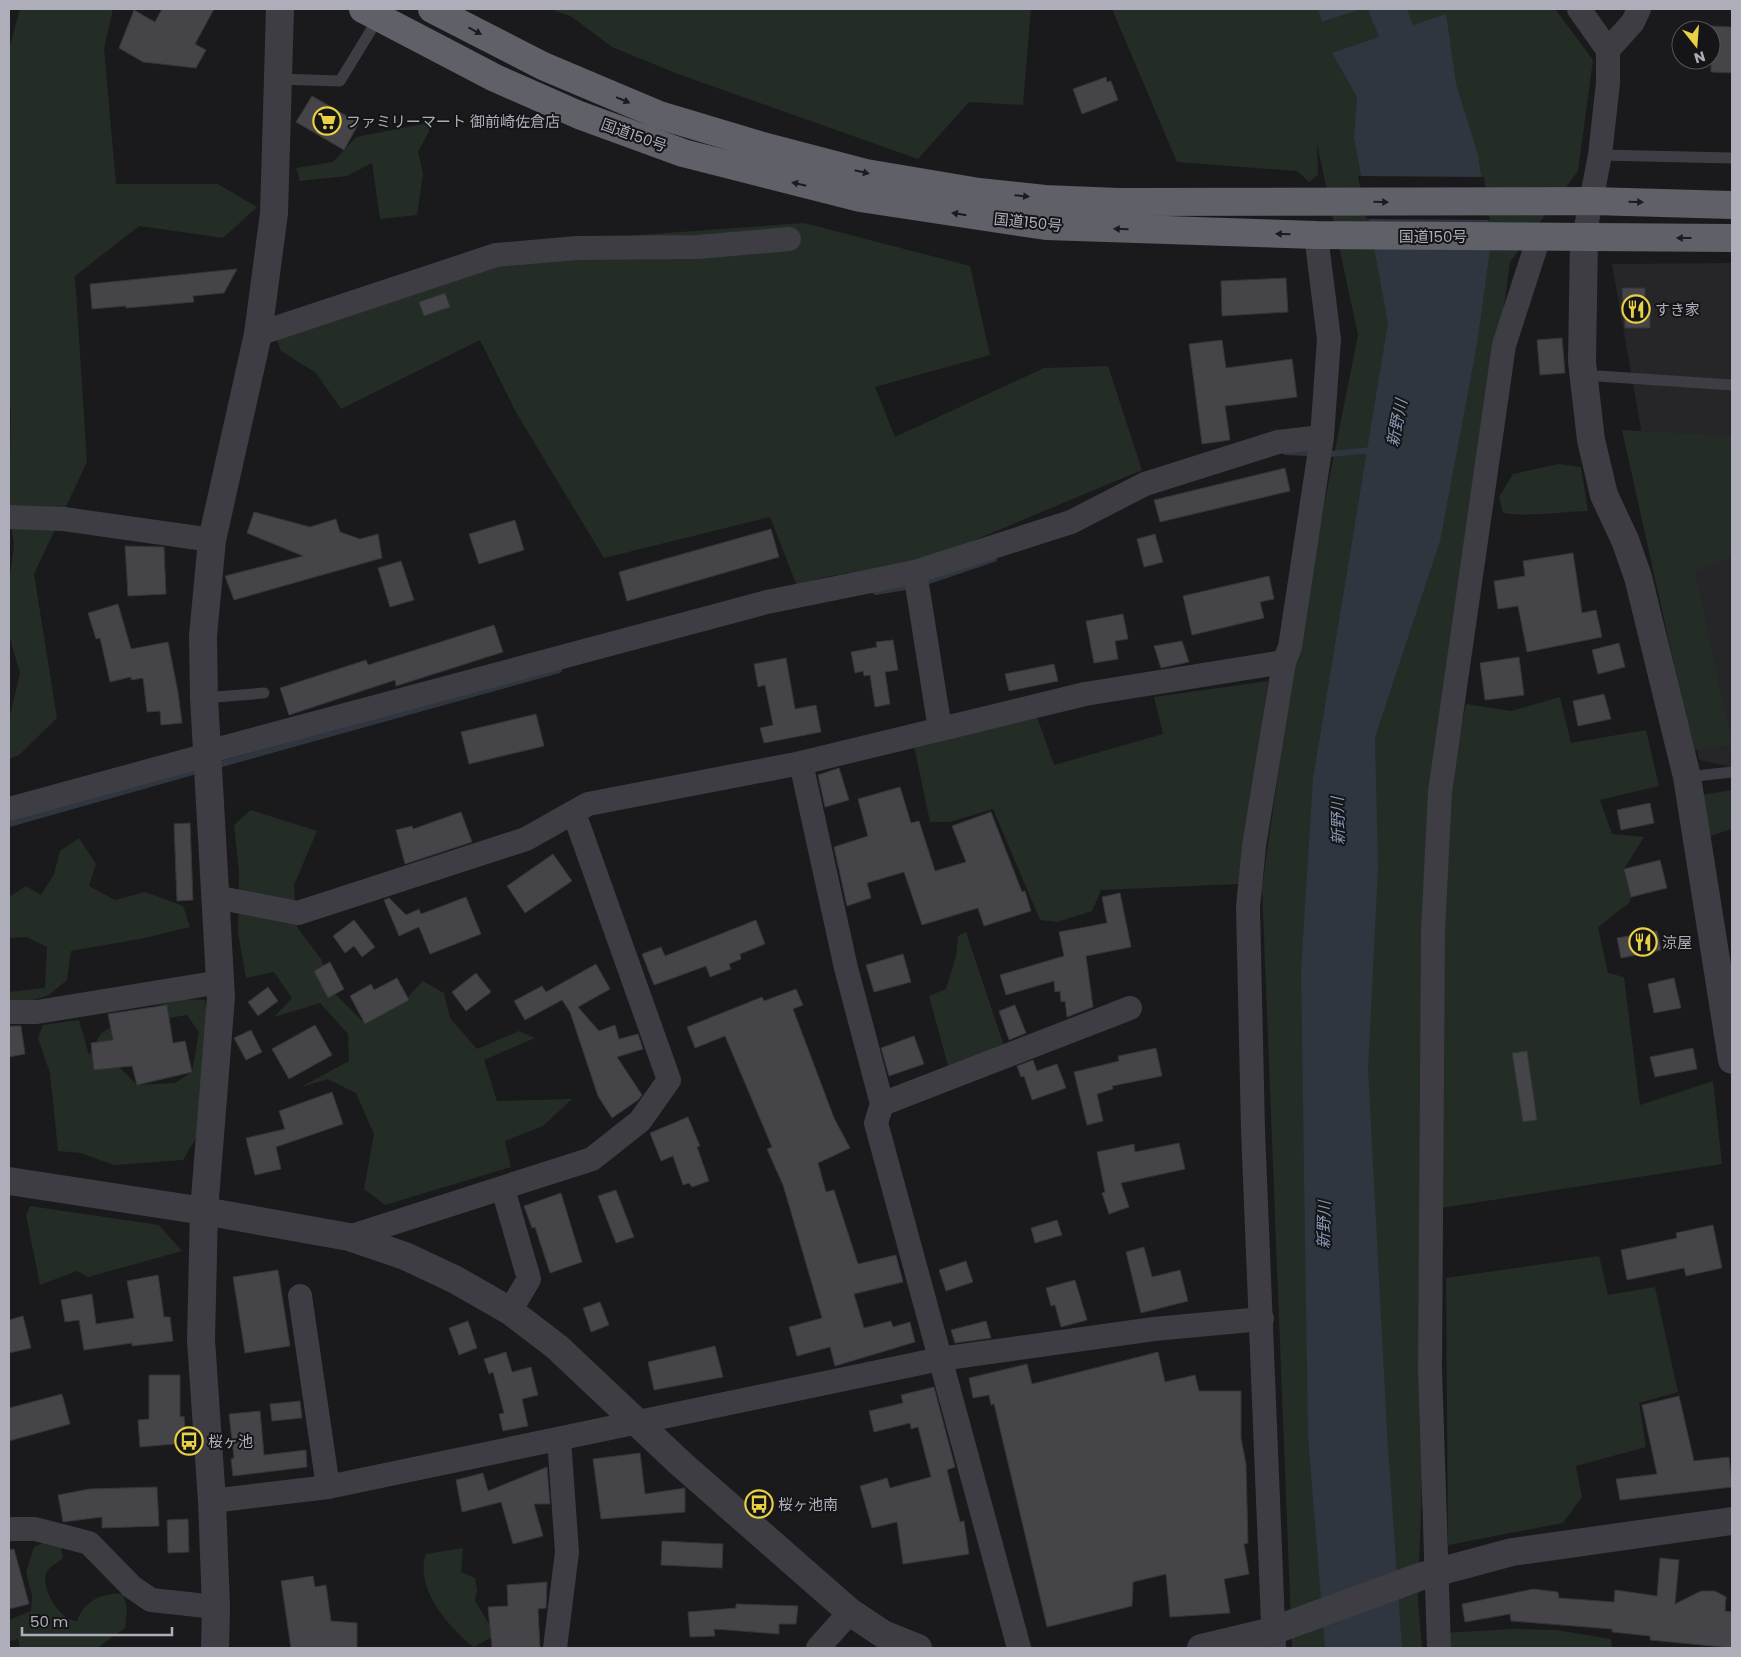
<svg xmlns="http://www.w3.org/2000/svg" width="1741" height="1657" font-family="Poppins,'Noto Sans JP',sans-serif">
  <rect width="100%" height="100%" fill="#1a1a1c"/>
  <polygon fill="#262629" points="1732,263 1732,767 1699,760 1612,264"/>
  <g fill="#242c26">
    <polygon points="20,9 113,9 104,48 116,184 218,184 257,207 223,238 139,226 75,276 87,462 34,574 57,718 19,755 9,759 9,720 20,673 9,635 9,584 14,545 9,509 11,409 9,409 9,49"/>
    <polygon points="551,9 1031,9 1023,105 969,102 918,159 678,74 612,47 572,17"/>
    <polygon points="1112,9 1318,9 1322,22 1362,9 1555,9 1593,60 1578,171 1510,262 1490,409 1454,759 1466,704 1511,711 1560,697 1571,743 1646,730 1659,786 1600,800 1612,834 1644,837 1624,869 1631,897 1629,903 1598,927 1608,973 1624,977 1640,1105 1713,1081 1722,1164 1441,1208 1434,1109 1418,1601 1422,1648 1292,1648 1262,887 1297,640 1358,335 1317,144 1318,175 1309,182 1297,171 1177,162"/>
    <polygon points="434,122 418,152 423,173 417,215 380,219 372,163 347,176 300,181 296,168 333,162 356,137"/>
    <polygon points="804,223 970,266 990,355 875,387 895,437 1044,368 1108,366 1142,470 932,558 821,578 797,586 770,517 604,558 517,414 480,340 341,409 316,373 281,351 275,335 450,275 625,236"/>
    <polygon points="1622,430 1732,436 1732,556 1695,572 1732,745 1693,750"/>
    <path d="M1559 464 1581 467 1588 511C1559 512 1531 517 1503 513L1499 497 1513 474Z"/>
    <polygon points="1268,681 1239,884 1101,890 1092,911 1057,922 1040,920 993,809 950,822 930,822 913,741 1036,714 1054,765 1163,734 1154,697"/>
    <polygon points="1732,790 1732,829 1710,836 1701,795"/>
    <polygon points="251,810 317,831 294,885 297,927 321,959 334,993 365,1024 407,998 423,981 444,993 450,1018 477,1049 519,1031 535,1038 484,1060 497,1101 572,1099 543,1126 505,1141 511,1167 385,1205 364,1189 374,1134 356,1093 328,1079 301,1087 349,1061 348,1034 320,1003 274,1017 292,998 274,972 246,978 238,933 239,871 234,825"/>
    <polygon points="79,838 96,864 89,886 115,900 145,892 183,906 190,927 145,938 71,951 67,980 49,995 9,1008 9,992 45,988 47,947 27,937 9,938 9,897 26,886 41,895 54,874 60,851"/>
    <polygon points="966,932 1006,1052 950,1073 929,996 946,989 956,956 958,936"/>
    <polygon points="179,999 205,1000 209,1027 197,1136 183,1160 114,1165 81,1153 58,1151 50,1073 38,1038 43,1025 79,1020 89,1055 101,1033 111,1027 114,1062 137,1085 175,1083 192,1072 199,1032 187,1015 162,1019 157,1006"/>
    <polygon points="30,1206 159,1225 182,1251 88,1277 77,1271 40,1285 26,1215"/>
    <polygon points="1599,1256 1608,1295 1655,1287 1678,1392 1639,1403 1646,1447 1576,1466 1582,1497 1563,1523 1448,1545 1446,1278"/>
    <path d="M45 1542 60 1543 63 1558C58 1562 50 1567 47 1571 39 1587 60 1621 77 1621 84 1601 102 1592 123 1594L127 1608 125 1628 97 1648H20L18 1639 9 1641V1620L31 1611 32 1596 26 1572 34 1547Z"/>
    <path d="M463 1548 461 1572 475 1578 477 1590 475 1601 492 1629 490 1638 474 1647C449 1628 414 1588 426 1554Z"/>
    <polygon points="1512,1629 1556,1630 1611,1639 1612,1648 1445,1648 1444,1633"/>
  </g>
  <g fill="#30363f">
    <polygon points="1318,9 1362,9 1322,22"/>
    <polygon points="1446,14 1456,84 1478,155 1491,242 1477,344 1440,541 1375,737 1378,867 1368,1069 1387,1432 1402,1648 1325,1648 1308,1436 1301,970 1313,779 1388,323 1354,137 1357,97 1332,53"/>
  </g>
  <polygon fill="#1a1a1c" points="1358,176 1484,177 1490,220 1366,219"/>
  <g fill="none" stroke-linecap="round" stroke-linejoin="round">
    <g stroke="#30363f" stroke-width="6">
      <polyline points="1286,452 1330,454 1373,450"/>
      <polyline points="876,592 917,585 994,559"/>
      <polyline points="214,766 559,670"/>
      <polyline points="9,824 203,769"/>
    </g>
    <polyline stroke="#30363f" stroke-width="36" points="1387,9 1416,77"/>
  </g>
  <g fill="#444449" stroke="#353438">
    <polygon points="162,9 214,9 195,44 206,50 196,68 143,62 119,48 134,10 155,22"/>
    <polygon points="1711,26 1732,27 1732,73 1711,72"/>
    <polygon points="1106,77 1107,82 1111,81 1118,100 1082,114 1073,89"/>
    <polygon points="312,96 359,123 344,150 296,122"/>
    <polygon points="237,269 224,293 193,296 194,302 126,308 126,306 92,309 90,284"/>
    <polygon points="1286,278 1288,312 1222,316 1221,281"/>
    <polygon points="1622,288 1645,288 1645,306 1650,306 1650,328 1625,328"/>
    <polygon points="445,293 450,307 424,316 419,302"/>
    <polygon points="1562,338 1565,373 1540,375 1537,340"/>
    <polygon points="1222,340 1226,368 1292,359 1297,397 1225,406 1230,440 1202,444 1189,344"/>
    <polygon points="1285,468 1290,491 1160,522 1154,500"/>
    <polygon points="254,512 310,527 336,519 340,532 360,539 378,534 382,558 234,600 225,576 303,556 247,533"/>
    <polygon points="515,520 524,550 479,564 469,534"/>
    <polygon points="771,529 779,557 627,601 619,572"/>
    <polygon points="1155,534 1163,562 1144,567 1137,539"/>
    <polygon points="125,546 164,547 166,594 128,596"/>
    <polygon points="1573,553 1582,613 1596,610 1602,637 1527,652 1518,606 1498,609 1494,581 1525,576 1523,561"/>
    <polygon points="401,561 414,600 390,607 378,568"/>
    <polygon points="1269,576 1274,599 1260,602 1264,618 1192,635 1183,596"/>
    <polygon points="118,604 131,649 168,642 178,692 182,723 161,725 160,711 147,712 143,678 131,680 131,677 110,682 100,638 96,639 88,613"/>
    <polygon points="1123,614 1128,639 1115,641 1118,659 1094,663 1086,621"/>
    <polygon points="494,625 503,652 396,686 395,680 289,715 280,688 366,660 368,665"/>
    <polygon points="893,640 898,670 885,672 890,704 875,707 870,675 864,676 863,671 855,673 851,652 877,647 876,642"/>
    <polygon points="1182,641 1189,662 1161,668 1154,646"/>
    <polygon points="1619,643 1625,667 1598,674 1592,650"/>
    <polygon points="1519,657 1524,695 1485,700 1480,663"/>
    <polygon points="786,658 795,709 816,705 821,732 764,743 760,728 773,725 765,685 758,687 754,664"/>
    <polygon points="1054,664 1058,681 1009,691 1005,674"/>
    <polygon points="1604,694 1611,719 1578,726 1573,701"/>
    <polygon points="536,714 544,746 469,764 461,732"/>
    <polygon points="839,768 849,800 825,807 818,775"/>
    <polygon points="900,787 911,823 919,821 935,871 966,862 952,826 991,812 1022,892 1025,891 1031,911 984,926 978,908 922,925 904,872 867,883 871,898 847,906 834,847 868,836 858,799"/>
    <polygon points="1650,803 1654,823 1621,830 1617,810"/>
    <polygon points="461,812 472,842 405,864 396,830 412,826 413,829"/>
    <polygon points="190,823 193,900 177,901 174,824"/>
    <polygon points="553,854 572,881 525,913 507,886"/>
    <polygon points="1660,860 1667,888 1631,897 1624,869"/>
    <polygon points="1120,893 1131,947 1086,956 1093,1007 1067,1017 1065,1001 1061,1002 1060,991 1055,992 1054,981 1006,995 1000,975 1064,956 1059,932 1107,923 1102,897"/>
    <polygon points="466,897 481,934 430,954 419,927 399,936 384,900 389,898 406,915 419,909 421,914"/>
    <polygon points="354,920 375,947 362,957 354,946 345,953 333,936"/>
    <polygon points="756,920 765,944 740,954 741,959 729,964 731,969 710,977 706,966 654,985 642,954 661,947 665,956"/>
    <polygon points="1657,931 1661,950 1621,958 1617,938"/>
    <polygon points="903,954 911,982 874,992 866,965"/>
    <polygon points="330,962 344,989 328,998 314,971"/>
    <polygon points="596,964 610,989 578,1007 599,1031 615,1025 619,1039 638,1034 643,1049 617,1057 642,1095 638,1100 612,1118 598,1096 570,1012 562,1000 525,1020 514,1001 542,986 546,992"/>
    <polygon points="476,973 491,992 466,1011 452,992"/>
    <polygon points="397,978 409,1000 365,1024 350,996 371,984 374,990"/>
    <polygon points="1674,978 1681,1008 1654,1013 1648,984"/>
    <polygon points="268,987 278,1001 258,1016 248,1002"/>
    <polygon points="796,989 803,1005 793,1009 834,1118 850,1148 818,1163 826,1192 834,1190 858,1264 896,1255 903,1282 854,1294 864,1328 891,1321 893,1327 910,1322 915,1342 835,1366 830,1347 797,1356 789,1327 822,1318 783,1185 767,1149 772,1147 725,1036 695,1048 687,1027 762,997 764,1001"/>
    <polygon points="167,1005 173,1043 185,1041 192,1072 137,1085 132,1066 94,1070 91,1043 113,1040 108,1014"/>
    <polygon points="1015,1005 1026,1033 1009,1040 999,1011"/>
    <polygon points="315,1025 332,1055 289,1079 272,1049"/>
    <polygon points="9,1026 21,1026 25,1054 9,1057"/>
    <polygon points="251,1030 262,1052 246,1060 234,1038"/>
    <polygon points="914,1036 924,1064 889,1076 881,1048"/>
    <polygon points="1156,1048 1162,1076 1112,1086 1113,1089 1097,1094 1103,1121 1087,1125 1074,1072 1119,1061 1118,1056"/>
    <polygon points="1693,1048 1697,1069 1655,1077 1650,1057"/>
    <polygon points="1527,1051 1537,1120 1523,1122 1512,1053"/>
    <polygon points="1033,1060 1037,1071 1057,1064 1066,1088 1032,1100 1024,1076 1021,1077 1017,1066"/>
    <polygon points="332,1092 343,1124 276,1147 281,1169 255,1175 246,1138 285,1129 279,1111"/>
    <polygon points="688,1117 700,1146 697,1147 709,1181 692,1187 689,1183 683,1185 673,1156 661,1161 650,1133"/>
    <polygon points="1179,1143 1185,1169 1121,1183 1129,1207 1109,1214 1102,1193 1105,1192 1097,1152 1134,1144 1135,1152"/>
    <polygon points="616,1190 634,1237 616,1243 598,1196"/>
    <polygon points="561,1193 582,1262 550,1273 535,1227 532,1228 524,1206"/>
    <polygon points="1057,1220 1062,1235 1035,1243 1031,1228"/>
    <polygon points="1713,1225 1722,1268 1686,1276 1684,1268 1627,1280 1621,1250 1677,1238 1676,1233"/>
    <polygon points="1144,1247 1152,1277 1180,1270 1188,1301 1141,1313 1126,1252"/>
    <polygon points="966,1261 973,1282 946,1291 939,1270"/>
    <polygon points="278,1270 290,1346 245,1353 233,1277"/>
    <polygon points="158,1275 164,1317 170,1317 173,1341 132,1346 132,1343 84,1350 79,1320 65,1322 61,1300 92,1294 96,1324 134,1318 127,1281"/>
    <polygon points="1075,1280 1087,1320 1061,1327 1055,1305 1051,1306 1046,1288"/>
    <polygon points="600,1302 609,1325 591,1332 583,1308"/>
    <polygon points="23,1316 31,1348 9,1353 9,1320"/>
    <polygon points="468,1321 477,1348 459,1355 449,1328"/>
    <polygon points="986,1321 991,1338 955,1343 951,1330"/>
    <polygon points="715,1346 723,1377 654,1390 648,1362"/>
    <polygon points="506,1352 512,1372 531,1367 538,1395 522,1399 528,1426 503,1431 499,1414 504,1413 493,1372 489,1374 484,1359"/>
    <polygon points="1158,1352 1165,1382 1195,1375 1199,1391 1241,1391 1241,1438 1246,1464 1248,1543 1244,1544 1249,1574 1224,1579 1230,1613 1170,1617 1166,1574 1133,1582 1132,1606 1047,1627 994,1404 991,1405 989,1395 973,1398 969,1378 1027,1364 1032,1384"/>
    <polygon points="149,1375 180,1375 180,1417 184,1416 186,1443 140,1447 138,1420 149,1419"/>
    <polygon points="934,1387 955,1467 947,1470 960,1522 964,1521 969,1554 903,1564 897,1522 872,1528 860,1486 887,1478 890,1488 931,1477 918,1427 911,1429 910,1423 874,1432 869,1411 903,1403 901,1395"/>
    <polygon points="62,1394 70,1424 9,1441 9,1408"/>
    <polygon points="1679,1396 1694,1461 1729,1457 1732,1487 1620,1500 1616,1479 1657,1474 1642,1405"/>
    <polygon points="300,1401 302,1418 272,1421 270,1404"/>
    <polygon points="260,1411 264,1455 306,1450 307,1467 233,1476 231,1459 234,1458 229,1414"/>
    <polygon points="640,1453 645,1494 685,1488 685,1512 601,1519 593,1459"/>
    <polygon points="547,1467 550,1504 534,1504 543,1536 513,1544 501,1502 462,1512 456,1480 483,1473 488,1491"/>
    <polygon points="157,1487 159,1526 102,1528 102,1517 63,1522 58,1495 89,1489"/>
    <polygon points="188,1519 189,1552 168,1553 167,1520"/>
    <polygon points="662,1541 723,1544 722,1568 661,1565"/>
    <polygon points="14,1549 29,1604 9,1609 9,1550"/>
    <polygon points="1660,1558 1679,1560 1675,1604 1701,1591 1715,1591 1726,1597 1725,1611 1732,1612 1732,1648 1650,1640 1650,1636 1612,1632 1612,1629 1511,1621 1510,1614 1465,1622 1462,1604 1533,1589 1558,1592 1559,1598 1614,1602 1615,1590 1657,1596"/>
    <polygon points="313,1576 315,1587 326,1585 331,1621 357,1623 357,1648 291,1648 281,1581"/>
    <polygon points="547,1582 546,1608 538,1609 540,1648 492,1648 488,1607 508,1606 507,1585"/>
    <polygon points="736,1604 798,1606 796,1624 779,1624 779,1634 714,1629 715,1636 690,1637 688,1612 736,1608"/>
  </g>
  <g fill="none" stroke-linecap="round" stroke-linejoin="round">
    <g stroke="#3d3d43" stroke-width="11">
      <polyline points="278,79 340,81 379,17"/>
      <polyline points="1600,155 1732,158"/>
      <polyline points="1583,375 1732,385"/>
      <polyline points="204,698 264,693"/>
      <polyline points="1687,777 1732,772"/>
    </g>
    <g stroke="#3d3d43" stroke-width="24">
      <polyline points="1579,9 1608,50 1608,83 1600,155 1584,237"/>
      <polyline points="1608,50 1633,22 1639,9"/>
      <polyline points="258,334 496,255 577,248 698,247 789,239"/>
      <polyline points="9,517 64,519 212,540"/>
      <polyline points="915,572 1071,522 1145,484 1278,442 1322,437"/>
      <polyline points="207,752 767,602 915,572 940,729"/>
      <polyline points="9,809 207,755"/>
      <polyline points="215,897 298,913 526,839 588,804 801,763"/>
      <polyline points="9,1012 37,1012 220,982"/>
      <polyline points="882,1104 1130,1008"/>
      <polyline points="503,1189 529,1279 510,1311"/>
      <polyline points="349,1237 592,1159 640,1121 669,1080 574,813"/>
      <polyline points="300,1296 328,1487"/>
      <polyline points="212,1501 328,1487 940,1359 1154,1329 1262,1319"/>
      <polyline points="9,1529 35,1529 89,1543 132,1587 151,1600 216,1607"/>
      <polyline points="555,1648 567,1552 559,1439"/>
      <polyline points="818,1648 850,1612"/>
      <polyline points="1019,1648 876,1123 882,1104 846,968 801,763 1085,694 1284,662"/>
      <polyline points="1274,1648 1253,1130 1248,907 1254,846 1284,662 1290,647 1322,437 1329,339 1316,235"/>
      <polyline points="1439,1648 1430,1369 1433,931 1440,792 1504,345 1539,237"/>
    </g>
    <g stroke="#3d3d43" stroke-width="28">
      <polyline points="1584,237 1582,362 1591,440 1604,495 1625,540 1638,577 1687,777 1732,1060"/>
      <polyline points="9,1181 204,1211 349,1237 405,1256 456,1280 510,1311 557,1347 680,1463 850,1612 883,1634 918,1648"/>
      <polyline points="215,1648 216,1607 212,1501 201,1340 204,1211 221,997 204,698 203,636 212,540 258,334 274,213 280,9"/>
      <polyline points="1201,1648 1272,1631 1419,1577 1512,1552 1732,1521"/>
    </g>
    <g stroke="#5f6068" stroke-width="28">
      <polyline points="363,9 495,78 579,115 683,153 860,198 1046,226 1316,235 1732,238"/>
      <polyline points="432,9 543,66 659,115 759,145 866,173 979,192 1045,199 1118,202 1592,201 1732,205"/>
    </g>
  </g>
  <defs><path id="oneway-solid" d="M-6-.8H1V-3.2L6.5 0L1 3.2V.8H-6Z" transform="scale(1.25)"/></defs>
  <g fill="#1c1c1f">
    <use href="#oneway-solid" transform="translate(475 31) rotate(28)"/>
    <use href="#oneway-solid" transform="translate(623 100) rotate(23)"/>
    <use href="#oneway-solid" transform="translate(862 172) rotate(13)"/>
    <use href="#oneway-solid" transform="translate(799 184) rotate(-167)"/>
    <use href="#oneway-solid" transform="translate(1022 196) rotate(6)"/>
    <use href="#oneway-solid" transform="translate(1381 202) rotate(1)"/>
    <use href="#oneway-solid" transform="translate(1636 202) rotate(1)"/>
    <use href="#oneway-solid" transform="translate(959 214) rotate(-171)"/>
    <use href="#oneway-solid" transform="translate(1121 229) rotate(-178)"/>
    <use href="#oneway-solid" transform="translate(1283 234) rotate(-178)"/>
    <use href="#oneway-solid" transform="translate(1684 238) rotate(-180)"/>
  </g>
  <defs>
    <g id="supermarket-ring" transform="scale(1.4375)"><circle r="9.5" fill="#151517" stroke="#e8d145" stroke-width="1.5"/><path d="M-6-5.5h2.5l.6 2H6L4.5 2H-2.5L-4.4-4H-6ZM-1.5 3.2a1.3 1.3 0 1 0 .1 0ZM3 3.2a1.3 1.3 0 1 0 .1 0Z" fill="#e8d145"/></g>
    <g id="restaurant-ring" transform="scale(1.4375)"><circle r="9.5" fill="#151517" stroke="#e8d145" stroke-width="1.5"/><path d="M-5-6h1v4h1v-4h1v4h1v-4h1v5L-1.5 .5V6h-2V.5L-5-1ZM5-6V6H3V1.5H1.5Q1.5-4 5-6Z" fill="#e8d145"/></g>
    <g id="bus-ring" transform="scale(1.4375)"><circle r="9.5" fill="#151517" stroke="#e8d145" stroke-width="1.5"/><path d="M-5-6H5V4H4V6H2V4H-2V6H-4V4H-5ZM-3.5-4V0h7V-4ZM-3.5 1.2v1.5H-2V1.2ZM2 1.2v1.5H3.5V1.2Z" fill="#e8d145"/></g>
  </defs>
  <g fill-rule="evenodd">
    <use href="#supermarket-ring" x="327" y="121"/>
    <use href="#restaurant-ring" x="1636" y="309"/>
    <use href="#restaurant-ring" x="1643" y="942"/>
    <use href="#bus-ring" x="189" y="1441"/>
    <use href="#bus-ring" x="759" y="1504"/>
  </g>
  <g text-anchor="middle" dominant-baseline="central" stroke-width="4" stroke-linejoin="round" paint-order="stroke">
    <g font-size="15" fill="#adaeba" stroke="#151517" text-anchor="start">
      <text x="346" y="121">ファミリーマート 御前崎佐倉店</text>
      <text x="1655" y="309">すき家</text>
      <text x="1662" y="942">涼屋</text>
      <text x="208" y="1441">桜ヶ池</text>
      <text x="778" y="1504">桜ヶ池南</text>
    </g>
    <g font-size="15" fill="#adaeba" stroke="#151517">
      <text transform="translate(634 135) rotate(20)">国道150号</text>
      <text transform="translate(1028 222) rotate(6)">国道150号</text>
      <text x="1433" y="236">国道150号</text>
    </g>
    <g font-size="16" font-style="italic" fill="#8796b3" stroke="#151517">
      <text transform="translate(1397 423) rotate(-79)">新野川</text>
      <text transform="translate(1338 821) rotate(-91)">新野川</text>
      <text transform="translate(1324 1225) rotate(-89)">新野川</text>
    </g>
  </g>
  <rect width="1741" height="1657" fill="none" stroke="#adaeba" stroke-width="20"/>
  <g transform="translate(1696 45) rotate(163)"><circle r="24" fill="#151517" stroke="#525258"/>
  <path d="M0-4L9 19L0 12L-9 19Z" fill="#e8d145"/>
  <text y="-8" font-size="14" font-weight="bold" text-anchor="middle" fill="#adaeba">N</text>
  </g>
  <path d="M22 1627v8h150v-8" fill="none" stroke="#adaeba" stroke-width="2.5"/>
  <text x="30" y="1627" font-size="15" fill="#adaeba" stroke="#151517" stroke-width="4" paint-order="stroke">50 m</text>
</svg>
